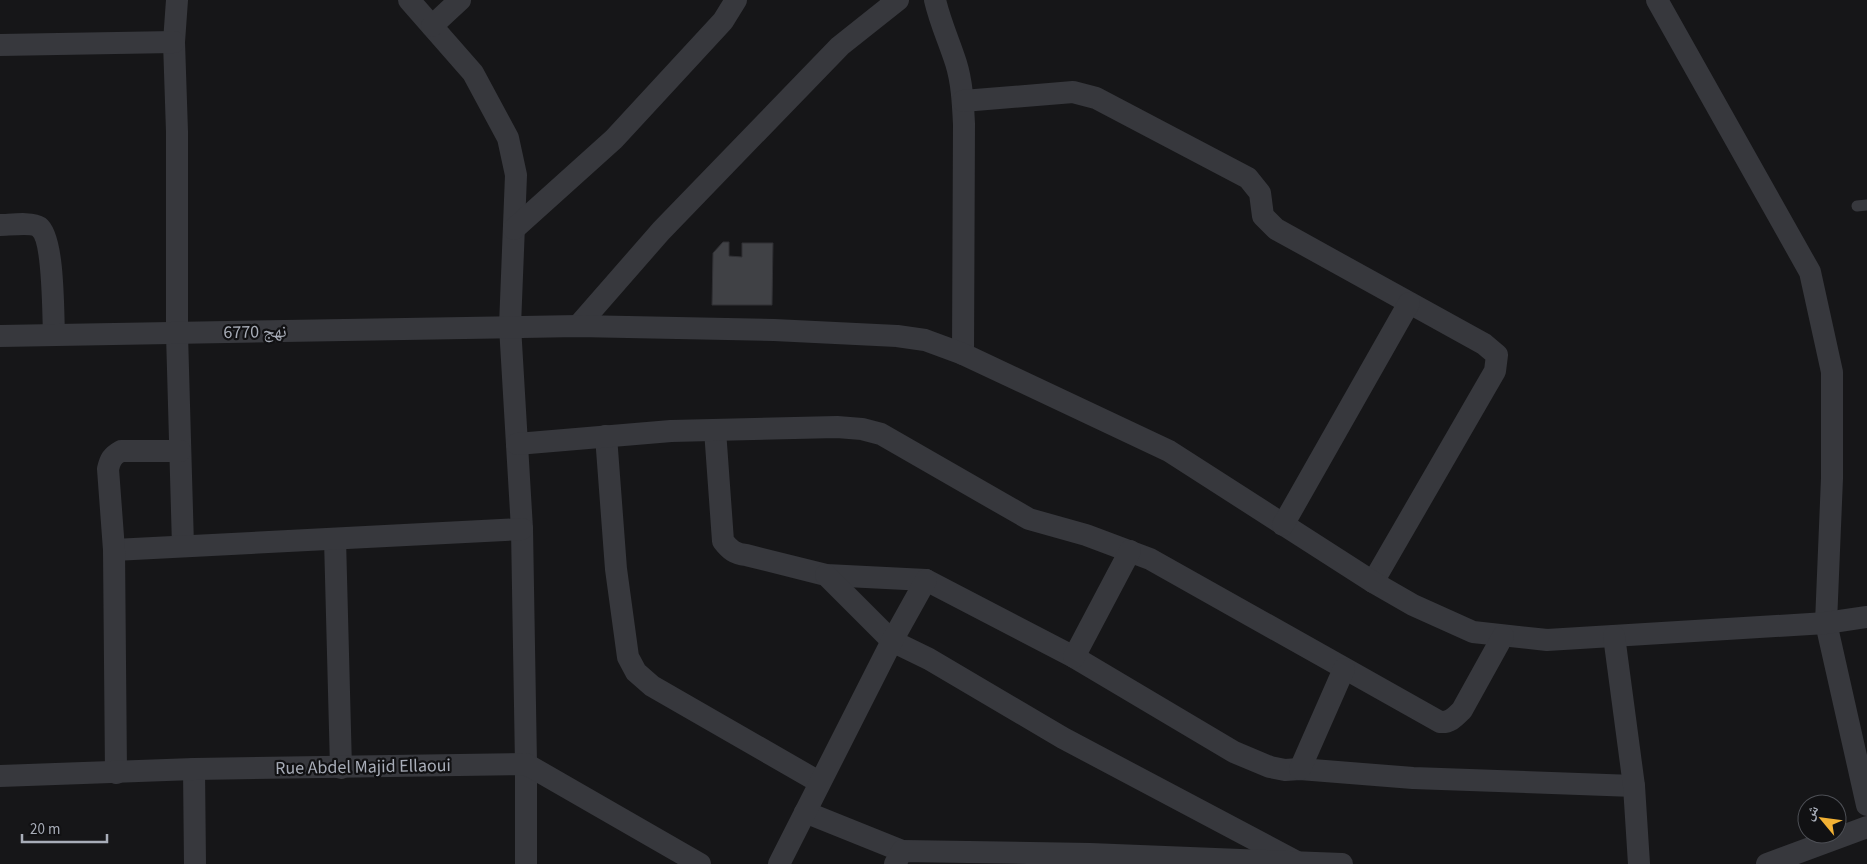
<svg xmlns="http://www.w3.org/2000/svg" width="1867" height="864" font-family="'Source Sans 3','Noto Naskh Arabic',sans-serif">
  <rect width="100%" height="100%" fill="#161618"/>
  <polygon fill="#404145" stroke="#303034" points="723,242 729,242 729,256 742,257 742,243 773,243 772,305 712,305 713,253"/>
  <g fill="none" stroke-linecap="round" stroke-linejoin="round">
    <polyline stroke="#37383d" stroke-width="11" points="1857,206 1867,205"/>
    <g stroke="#37383d" stroke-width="22">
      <polyline points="177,0 174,42 177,132 177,334 183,546"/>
      <polyline points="409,0 473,73 508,138 516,175 510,326 522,529 526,764 526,864"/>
      <path d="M935 0C940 22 949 41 956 63 962 82 963 104 964 124L963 354"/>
      <polyline points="1657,0 1810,272 1832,372 1832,478 1826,623 1867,805"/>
      <polyline points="432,26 460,0"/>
      <polyline points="0,45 174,42"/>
      <polyline points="963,101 1073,92 1096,98 1248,178 1260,193 1263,216 1276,229 1484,344 1497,355 1495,371 1373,582"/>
      <path d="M0 225C9 225 32 222 39 227 54 238 53 315 54 335"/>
      <polyline points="514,229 614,139 723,21 736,0"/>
      <polyline points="578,326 661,231 840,46 898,0"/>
      <polyline points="0,336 578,326 774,330 897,336 925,340 963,354 1169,451 1373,582 1413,605 1473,632 1547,640 1826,623 1867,617"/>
      <path d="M715 430 723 541C730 550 735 554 746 555L826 575 926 580 1074 657 1234 752 1270 767 1285 770 1300 769 1413 778 1634 786"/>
      <polyline points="606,436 616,569 628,657 636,672 652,686 819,782"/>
      <path d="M517 444 671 431 837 427 862 429 881 434 1029 519 1086 535 1150 559 1440 722C1450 723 1455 717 1462 710L1503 636"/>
      <polyline points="1283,525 1409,303"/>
      <polyline points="335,539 341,768"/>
      <polyline points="114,550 522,529"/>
      <polyline points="826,575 892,641 929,659 1063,738 1295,861"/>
      <polyline points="1614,636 1634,786 1639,864"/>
      <polyline points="1074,657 1130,551"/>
      <polyline points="194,769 195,864"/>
      <polyline points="1300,769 1344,669"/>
      <path d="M116 773 114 550 108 469C110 460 112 456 121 451H180"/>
      <polyline points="0,776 194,769 526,764 700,864"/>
      <polyline points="805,812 902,851"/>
      <polyline points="779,864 892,641 926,580"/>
      <polyline points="895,864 902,851 1090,854 1342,864"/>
      <polyline points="1767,864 1867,827"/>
    </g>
  </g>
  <g text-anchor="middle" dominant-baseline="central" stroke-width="4.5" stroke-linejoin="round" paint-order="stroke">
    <g font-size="18" fill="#a8adb8" stroke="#111113">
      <text transform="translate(255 332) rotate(-1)">نهج 6770</text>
      <text transform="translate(363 767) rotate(-1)">Rue Abdel Majid Ellaoui</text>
    </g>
  </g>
  <g transform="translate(1822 819) rotate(299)"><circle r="24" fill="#111113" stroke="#4d4f55"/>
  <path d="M0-4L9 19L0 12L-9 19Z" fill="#f2b134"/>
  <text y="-8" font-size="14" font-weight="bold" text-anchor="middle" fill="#a8adb8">ش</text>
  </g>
  <path d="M22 834v8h85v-8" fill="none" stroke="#a8adb8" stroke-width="2.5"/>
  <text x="30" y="834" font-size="15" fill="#a8adb8" stroke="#111113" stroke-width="4" paint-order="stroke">20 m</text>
</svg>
